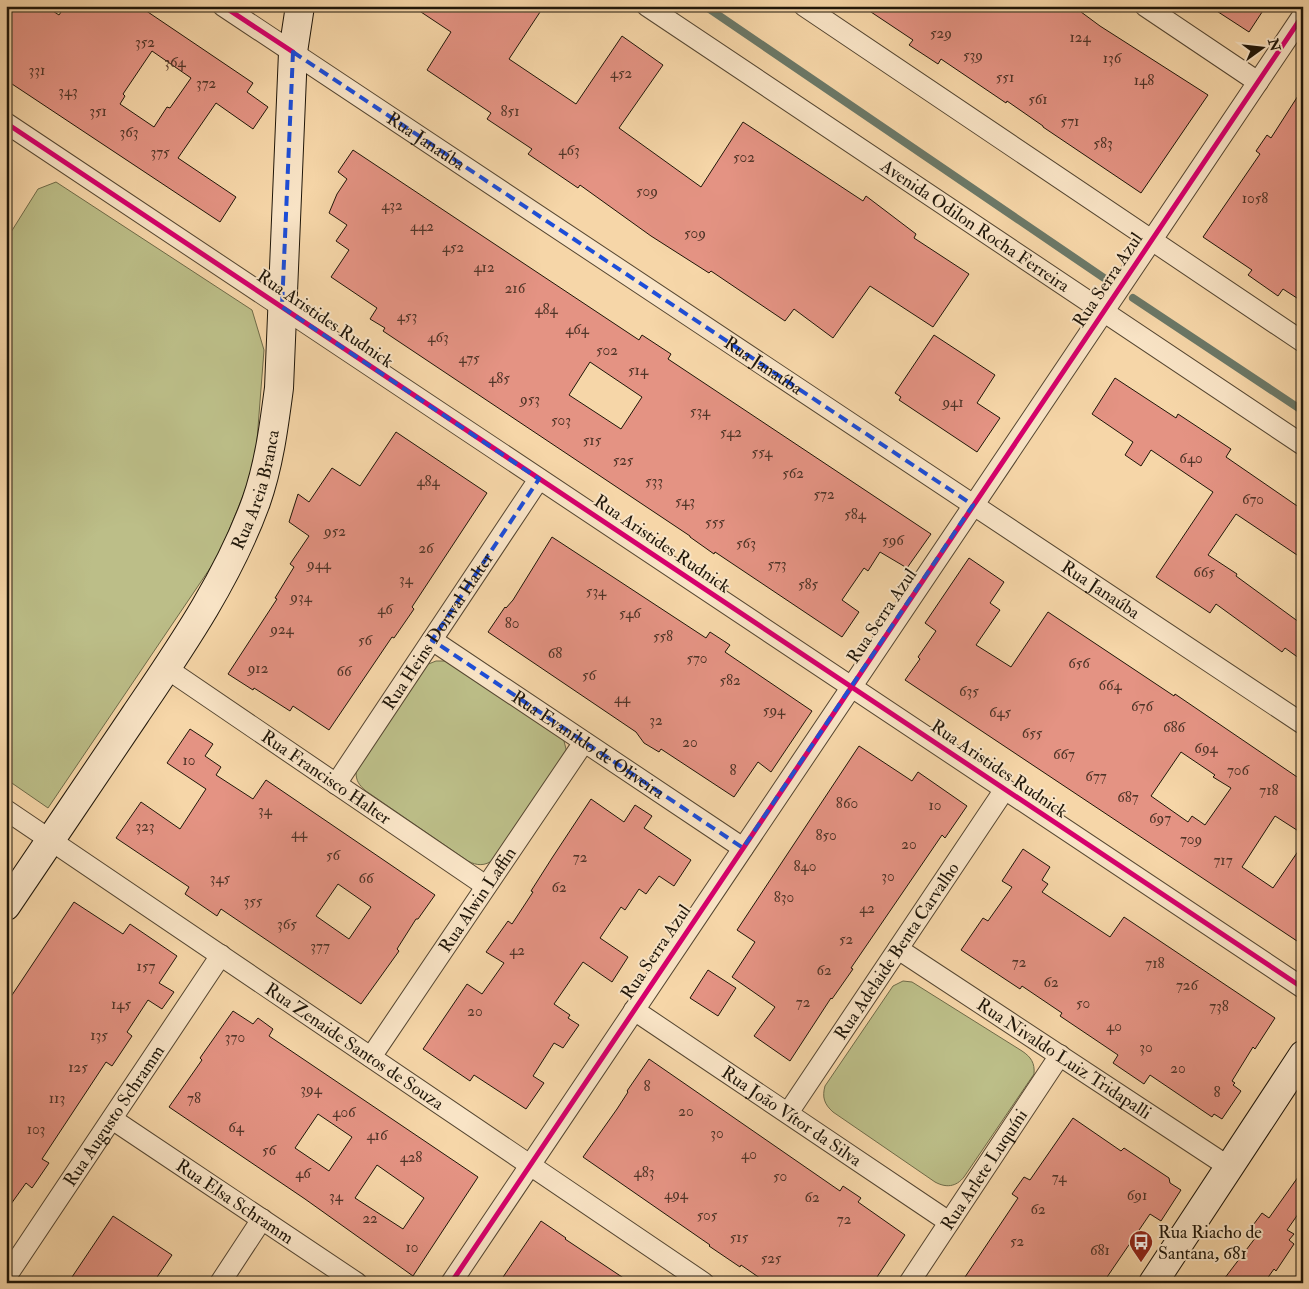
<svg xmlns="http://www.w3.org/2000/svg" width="1309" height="1289" font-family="'IM FELL Double Pica',serif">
  <rect width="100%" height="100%" fill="#f6d6a8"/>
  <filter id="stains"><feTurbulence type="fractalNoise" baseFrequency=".004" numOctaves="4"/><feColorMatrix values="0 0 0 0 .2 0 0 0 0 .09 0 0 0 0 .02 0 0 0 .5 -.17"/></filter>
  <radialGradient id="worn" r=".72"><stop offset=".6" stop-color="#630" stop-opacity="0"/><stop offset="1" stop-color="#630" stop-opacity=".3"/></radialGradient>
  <g fill="#bcbe88" stroke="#6e6a48">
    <polygon points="56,182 252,310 264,350 255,466 219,555 48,808 6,779 6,240 38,189"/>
    <path d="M436 661H445L563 737 567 753 493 860C485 866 477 866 468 861L366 791C359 785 356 781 356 772L426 665Z"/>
    <path d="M903 981 912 982 1022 1051C1031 1057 1035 1063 1034 1074L964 1177C956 1187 946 1188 935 1182L833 1112C824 1104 822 1097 825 1086L893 986Z"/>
  </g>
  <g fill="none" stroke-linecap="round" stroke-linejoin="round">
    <g stroke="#6b7867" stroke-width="8">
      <polyline points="705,6 1104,278"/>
      <polyline points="1133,298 1303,411"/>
    </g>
  </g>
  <g fill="#e49383" stroke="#1f1609" fill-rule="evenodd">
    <path d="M13 6H45L59 15 65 6H139L253 83 247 92 268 107 253 129 216 103 178 158 236 197 220 222 6 80V16ZM152 51 191 78 170 108 167 107 154 127 120 104 125 96 123 94Z"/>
    <polygon points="412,6 544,6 509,59 576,104 622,36 663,65 619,128 701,187 743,122 863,201 866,196 916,234 914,238 969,274 933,327 870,286 833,338 794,309 785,321 711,271 709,273 651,236 580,185 578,188 528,154 532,149 487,119 491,113 427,70 451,32"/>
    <polygon points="862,6 1073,6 1100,26 1208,95 1141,193 1043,127 1043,126 1007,101 1006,103 941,59 938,64 909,45 913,40"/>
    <polygon points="1209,6 1266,6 1249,32"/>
    <polygon points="1303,88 1303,302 1283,289 1278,296 1248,275 1252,270 1203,237 1260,154 1256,151 1267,135 1271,138"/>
    <path d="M353 150 639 340 642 335 671 354 668 359 931 534 907 568 880 552 868 571 864 568 842 600 859 612 842 637 715 552 714 554 690 537V536L383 331 385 328 370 319 377 308 331 277 349 250 336 241 347 225 329 213 337 194 347 179 338 172ZM590 362 642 397 621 429 569 395Z"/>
    <polygon points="934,335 995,375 977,403 1000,418 977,452 899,400 901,397 895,393"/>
    <polygon points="1115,378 1176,418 1178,414 1231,449 1226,457 1303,510 1303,559 1236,514 1208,555 1237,574 1236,576 1303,625 1303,661 1285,648 1282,652 1216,604 1210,613 1156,577 1213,492 1151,450 1141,466 1125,455 1133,442 1092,414"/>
    <polygon points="396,432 487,493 412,607 414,609 394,638 392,637 329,730 293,706 290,711 254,688 253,690 228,674 277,599 275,598 294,567 290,564 309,536 289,522 298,494 309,502 332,468 360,486"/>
    <polygon points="552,537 706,638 710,632 730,645 725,652 812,711 771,772 758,762 734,797 661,749 659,752 644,743 636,732 488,632 505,607 506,608 513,600"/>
    <path d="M969 558 1004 582 990 603 1000 610 976 645 1011 667 1048 612 1174 696 1175 694 1303 781V834L1275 816 1242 867 1273 888 1303 844V945L905 680 920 659 918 657 936 631 925 623ZM1181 752 1215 775 1213 777 1231 788 1205 825 1192 816 1188 822 1151 796Z"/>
    <path d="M190 729 213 744 205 756 221 767 216 775 253 799 266 780 435 895 418 919H416L397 949 399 951 361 1004 221 909 217 916 185 894 189 887 116 838 141 802 180 829 206 789 167 763ZM338 884 371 907 349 939 316 916Z"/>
    <polygon points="859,746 912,781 918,772 967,806 945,838 942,835 851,968 853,969 832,999 831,998 790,1061 754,1036 775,1007 732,977 755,942 737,930"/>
    <polygon points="591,799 624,822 635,805 652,816 644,828 691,860 674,886 659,876 646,894 639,889 625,910 621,907 600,938 628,957 612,982 583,962 554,1004 570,1015 568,1018 579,1025 563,1048 554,1043 533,1076 544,1083 526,1109 474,1075 470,1081 423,1049 467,984 482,994 504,963 486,952 508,921 512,924 533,892 531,891 552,858"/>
    <polygon points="1023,849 1050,867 1042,880 1048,884 1042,892 1110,937 1124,917 1275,1018 1255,1049 1253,1047 1232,1081 1235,1083 1233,1085 1241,1091 1222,1119 1214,1114 1212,1117 1150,1075 1144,1084 1113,1063 1118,1055 1060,1016 1062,1013 1022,986 1020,989 961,950 983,918 988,921 1012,887 1002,881"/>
    <polygon points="74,902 123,934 130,924 177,956 159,983 174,992 162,1009 148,1000 127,1032 132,1036 112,1066 106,1062 42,1159 49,1163 32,1188 26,1183 6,1211 6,1004"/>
    <polygon points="708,970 736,988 718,1016 690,998"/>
    <path d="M233 1011 253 1024 258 1018 273 1029 269 1036 478 1177 413 1276 305 1199 169 1107 202 1060 200 1058ZM318 1114 352 1137 329 1171 295 1148ZM377 1165 424 1198 403 1229 355 1198Z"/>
    <polygon points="649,1059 840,1191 843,1186 861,1198 858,1202 905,1235 873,1283 767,1283 741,1265 740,1267 709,1246 710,1245 583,1157 617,1109 628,1092 627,1091"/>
    <polygon points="1073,1118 1121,1151 1124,1148 1169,1178 1170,1183 1181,1190 1161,1221 1150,1214 1103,1283 961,1283 1018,1198 1012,1194 1024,1177 1030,1180"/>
    <polygon points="1303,1170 1303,1207 1287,1230 1294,1234 1289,1240 1294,1244 1276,1271 1274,1269 1264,1283 1221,1283 1256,1237 1248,1232 1262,1213 1269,1218"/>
    <polygon points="113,1216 172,1255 153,1283 68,1283"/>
    <polygon points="541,1221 566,1238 565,1239 631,1283 499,1283"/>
  </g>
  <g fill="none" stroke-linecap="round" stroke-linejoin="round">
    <g stroke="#554631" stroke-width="22">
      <g id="street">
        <path id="s1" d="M223 6 1303 724"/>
        <path id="s2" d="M647 6 1303 445"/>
        <polyline points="804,6 1303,342"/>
        <polyline points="1145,6 1258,82"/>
        <polyline points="6,123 1303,988"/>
        <path id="s3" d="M432 640 743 848"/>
        <path id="s4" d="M166 668 486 886"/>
        <path id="s5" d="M336 784 539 479"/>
        <path id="s6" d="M6 810 704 1283"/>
        <path id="s7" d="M898 949 1229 1167"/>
        <path id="s8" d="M634 1010 949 1222"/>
        <path id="s9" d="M371 1057 584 742"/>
        <path id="s10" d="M788 1113 1005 789"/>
        <path id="s11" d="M112 1119 357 1283"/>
        <path id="s12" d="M6 1277 221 955"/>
        <polyline points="220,1283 262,1219"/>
        <polyline points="451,1283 1303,15"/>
        <path id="s13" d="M909 1283 1060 1055"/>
      </g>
    </g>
    <g stroke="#1f1609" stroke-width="30">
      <g id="secondary">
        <path id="s14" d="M6 906C49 842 92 779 135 715 181 647 228 579 256 502 269 465 274 426 279 388L293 52 300 6"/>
        <polyline points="1153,1283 1303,1055"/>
      </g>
    </g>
    <use href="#street" stroke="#f9e4c6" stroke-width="20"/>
    <use href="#secondary" stroke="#f9e4c6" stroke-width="28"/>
    <g stroke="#f9e4c6" stroke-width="8">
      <g id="cycleway">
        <polyline points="223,6 293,52"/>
        <polyline points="6,123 1303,988"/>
        <polyline points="451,1283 1303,15"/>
      </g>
    </g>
    <use href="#cycleway" stroke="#d6006c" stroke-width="5"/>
  </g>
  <path fill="none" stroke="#1d4ed8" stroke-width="4" stroke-dasharray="10 6" stroke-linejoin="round" d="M293 52 973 505 743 848 432 640 539 479 282 307Z"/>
  <defs>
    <g id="bus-pin" transform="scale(1.25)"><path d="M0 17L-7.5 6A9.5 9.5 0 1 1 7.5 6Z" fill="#8f2418" stroke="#f9e4c6"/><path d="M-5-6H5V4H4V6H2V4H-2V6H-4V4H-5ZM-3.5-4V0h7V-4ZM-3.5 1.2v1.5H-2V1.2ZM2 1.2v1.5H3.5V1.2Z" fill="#fff"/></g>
  </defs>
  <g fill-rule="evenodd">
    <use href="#bus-pin" x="1141" y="1242"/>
  </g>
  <g text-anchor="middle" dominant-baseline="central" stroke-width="4" stroke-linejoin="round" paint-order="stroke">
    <g font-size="15" fill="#503528">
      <text x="941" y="33">529</text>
      <text x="1080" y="37">124</text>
      <text x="145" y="42">352</text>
      <text x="973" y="55">539</text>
      <text x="1112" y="58">136</text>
      <text x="175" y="62">364</text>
      <text x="37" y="70">331</text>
      <text x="621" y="73">452</text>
      <text x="1005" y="77">551</text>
      <text x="1144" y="80">148</text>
      <text x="206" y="83">372</text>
      <text x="68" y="91">343</text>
      <text x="1038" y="99">561</text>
      <text x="98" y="111">351</text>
      <text x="510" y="111">851</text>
      <text x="1070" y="121">571</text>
      <text x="129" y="132">363</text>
      <text x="1103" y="143">583</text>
      <text x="569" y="150">463</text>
      <text x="160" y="152">375</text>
      <text x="744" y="157">502</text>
      <text x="647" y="191">509</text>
      <text x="1255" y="198">1058</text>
      <text x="392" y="205">432</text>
      <text x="422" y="226">442</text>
      <text x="695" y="233">509</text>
      <text x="453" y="247">452</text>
      <text x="484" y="267">412</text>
      <text x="515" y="288">216</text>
      <text x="546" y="309">484</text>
      <text x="407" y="316">453</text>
      <text x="577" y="329">464</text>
      <text x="438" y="337">463</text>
      <text x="607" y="350">502</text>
      <text x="469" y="358">475</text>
      <text x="638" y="370">514</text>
      <text x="499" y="378">485</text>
      <text x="530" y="399">953</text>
      <text x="953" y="402">941</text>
      <text x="700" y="411">534</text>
      <text x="561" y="420">503</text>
      <text x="731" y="432">542</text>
      <text x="592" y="440">515</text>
      <text x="762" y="452">554</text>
      <text x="1191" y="458">640</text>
      <text x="623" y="460">525</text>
      <text x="793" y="473">562</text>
      <text x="428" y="481">484</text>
      <text x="654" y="481">533</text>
      <text x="824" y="494">572</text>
      <text x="1253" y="499">670</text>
      <text x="685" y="501">543</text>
      <text x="855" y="514">584</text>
      <text x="715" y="522">555</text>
      <text x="335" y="531">952</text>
      <text x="893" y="540">596</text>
      <text x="746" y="543">563</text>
      <text x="426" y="548">26</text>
      <text x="319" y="564">944</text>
      <text x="777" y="564">573</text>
      <text x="1204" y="572">665</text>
      <text x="406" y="579">34</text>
      <text x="808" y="584">585</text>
      <text x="596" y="591">534</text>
      <text x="301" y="597">934</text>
      <text x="385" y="609">46</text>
      <text x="630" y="613">546</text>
      <text x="512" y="623">80</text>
      <text x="282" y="629">924</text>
      <text x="663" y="636">558</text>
      <text x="365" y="640">56</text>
      <text x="555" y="653">68</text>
      <text x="697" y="658">570</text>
      <text x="1079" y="663">656</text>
      <text x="258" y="668">912</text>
      <text x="344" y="671">66</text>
      <text x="589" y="675">56</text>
      <text x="730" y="680">582</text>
      <text x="1110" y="685">664</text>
      <text x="969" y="691">635</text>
      <text x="622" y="698">44</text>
      <text x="1142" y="706">676</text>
      <text x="774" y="710">594</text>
      <text x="1000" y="712">645</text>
      <text x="656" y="720">32</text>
      <text x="1174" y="727">686</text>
      <text x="1032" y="733">655</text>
      <text x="690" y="742">20</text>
      <text x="1206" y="748">694</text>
      <text x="1064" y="754">667</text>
      <text x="189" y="760">10</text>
      <text x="733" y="770">8</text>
      <text x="1238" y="770">706</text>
      <text x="1096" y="776">677</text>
      <text x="1269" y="790">718</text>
      <text x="1128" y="797">687</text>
      <text x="847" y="803">860</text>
      <text x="935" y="805">10</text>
      <text x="265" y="810">34</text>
      <text x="1160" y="818">697</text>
      <text x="145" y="826">323</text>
      <text x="299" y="833">44</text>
      <text x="826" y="835">850</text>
      <text x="1191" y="839">709</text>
      <text x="909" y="844">20</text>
      <text x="333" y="855">56</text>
      <text x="580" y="857">72</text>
      <text x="1223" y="860">717</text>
      <text x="805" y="866">840</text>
      <text x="888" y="876">30</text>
      <text x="220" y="878">345</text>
      <text x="366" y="878">66</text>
      <text x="559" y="887">62</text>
      <text x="784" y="897">830</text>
      <text x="253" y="901">355</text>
      <text x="867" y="908">42</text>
      <text x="287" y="924">365</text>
      <text x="846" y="939">52</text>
      <text x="320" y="946">377</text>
      <text x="517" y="950">42</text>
      <text x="1019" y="962">72</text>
      <text x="1155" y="963">718</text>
      <text x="146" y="966">157</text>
      <text x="824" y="970">62</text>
      <text x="1051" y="982">62</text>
      <text x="1187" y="985">726</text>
      <text x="803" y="1002">72</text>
      <text x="1083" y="1003">50</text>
      <text x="121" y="1004">145</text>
      <text x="1219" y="1006">738</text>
      <text x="475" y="1011">20</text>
      <text x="1114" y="1026">40</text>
      <text x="99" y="1035">135</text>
      <text x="235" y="1037">370</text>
      <text x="1146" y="1047">30</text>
      <text x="78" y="1067">125</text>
      <text x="1178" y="1068">20</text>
      <text x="647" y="1086">8</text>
      <text x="311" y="1089">394</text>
      <text x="1217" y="1092">8</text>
      <text x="57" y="1098">113</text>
      <text x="194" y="1098">78</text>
      <text x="686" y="1111">20</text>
      <text x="344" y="1112">406</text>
      <text x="236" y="1127">64</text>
      <text x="36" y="1129">103</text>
      <text x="717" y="1133">30</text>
      <text x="377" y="1135">416</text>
      <text x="269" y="1150">56</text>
      <text x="749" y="1154">40</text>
      <text x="411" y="1157">428</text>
      <text x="644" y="1172">483</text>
      <text x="303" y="1173">46</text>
      <text x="780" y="1176">50</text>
      <text x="1059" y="1177">74</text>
      <text x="676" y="1194">494</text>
      <text x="1137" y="1195">691</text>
      <text x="336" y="1196">34</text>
      <text x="812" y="1197">62</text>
      <text x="1038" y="1209">62</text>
      <text x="707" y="1215">505</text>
      <text x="370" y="1218">22</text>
      <text x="844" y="1219">72</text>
      <text x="739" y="1237">515</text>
      <text x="1017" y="1241">52</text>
      <text x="412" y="1247">10</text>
      <text x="1100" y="1250">681</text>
      <text x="771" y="1258">525</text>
    </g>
    <g font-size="18" fill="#1f1609" stroke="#f9e4c6">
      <text stroke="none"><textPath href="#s1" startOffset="244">Rua Janaúba</textPath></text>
      <text stroke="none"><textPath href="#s2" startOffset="395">Avenida Odilon Rocha Ferreira</textPath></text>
      <text transform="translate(1108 280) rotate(-56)">Rua Serra Azul</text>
      <text transform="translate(325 319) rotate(34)">Rua Aristides Rudnick</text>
      <text stroke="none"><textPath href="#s1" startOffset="649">Rua Janaúba</textPath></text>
      <text stroke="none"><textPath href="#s14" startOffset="488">Rua Areia Branca</textPath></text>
      <text transform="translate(662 544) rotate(34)">Rua Aristides Rudnick</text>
      <text stroke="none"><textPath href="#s1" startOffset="1054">Rua Janaúba</textPath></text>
      <text transform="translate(882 616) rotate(-56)">Rua Serra Azul</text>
      <text stroke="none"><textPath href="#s5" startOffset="184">Rua Heins Dorival Halter</textPath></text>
      <text stroke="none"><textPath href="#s3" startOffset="188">Rua Evanildo de Oliveira</textPath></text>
      <text transform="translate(999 769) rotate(34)">Rua Aristides Rudnick</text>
      <text stroke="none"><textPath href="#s4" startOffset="194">Rua Francisco Halter</textPath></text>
      <text stroke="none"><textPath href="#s9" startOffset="190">Rua Alwin Laffin</textPath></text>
      <text stroke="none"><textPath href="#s10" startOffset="195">Rua Adelaide Benta Carvalho</textPath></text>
      <text transform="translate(656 952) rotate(-56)">Rua Serra Azul</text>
      <text stroke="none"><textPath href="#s6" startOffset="421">Rua Zenaide Santos de Souza</textPath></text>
      <text stroke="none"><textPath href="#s7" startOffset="199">Rua Nivaldo Luiz Tridapalli</textPath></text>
      <text stroke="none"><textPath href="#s12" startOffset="194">Rua Augusto Schramm</textPath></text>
      <text stroke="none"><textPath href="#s8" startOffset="190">Rua João Vítor da Silva</textPath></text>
      <text stroke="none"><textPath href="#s13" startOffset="136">Rua Arlete Luquíni</textPath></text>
      <text stroke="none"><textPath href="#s11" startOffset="148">Rua Elsa Schramm</textPath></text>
    </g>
    <g font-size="18" fill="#1f1609" stroke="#f9e4c6" text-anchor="start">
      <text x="1158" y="1232">Rua Riacho de<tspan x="1158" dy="21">Santana, 681</tspan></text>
    </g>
  </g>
  <rect width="1309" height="1289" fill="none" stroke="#f6d6a8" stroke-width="25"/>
  <rect x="8" y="8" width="1294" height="1274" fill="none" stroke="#1f1609" stroke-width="2.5"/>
  <rect x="12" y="12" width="1284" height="1264" fill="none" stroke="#1f1609"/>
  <g transform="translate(1262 48) rotate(75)" stroke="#f9e4c6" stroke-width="4" paint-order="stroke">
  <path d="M0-4L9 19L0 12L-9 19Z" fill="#1f1609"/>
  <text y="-8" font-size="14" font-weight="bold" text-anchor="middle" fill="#1f1609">N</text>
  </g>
  <rect width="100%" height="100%" filter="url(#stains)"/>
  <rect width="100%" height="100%" fill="url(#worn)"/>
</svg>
